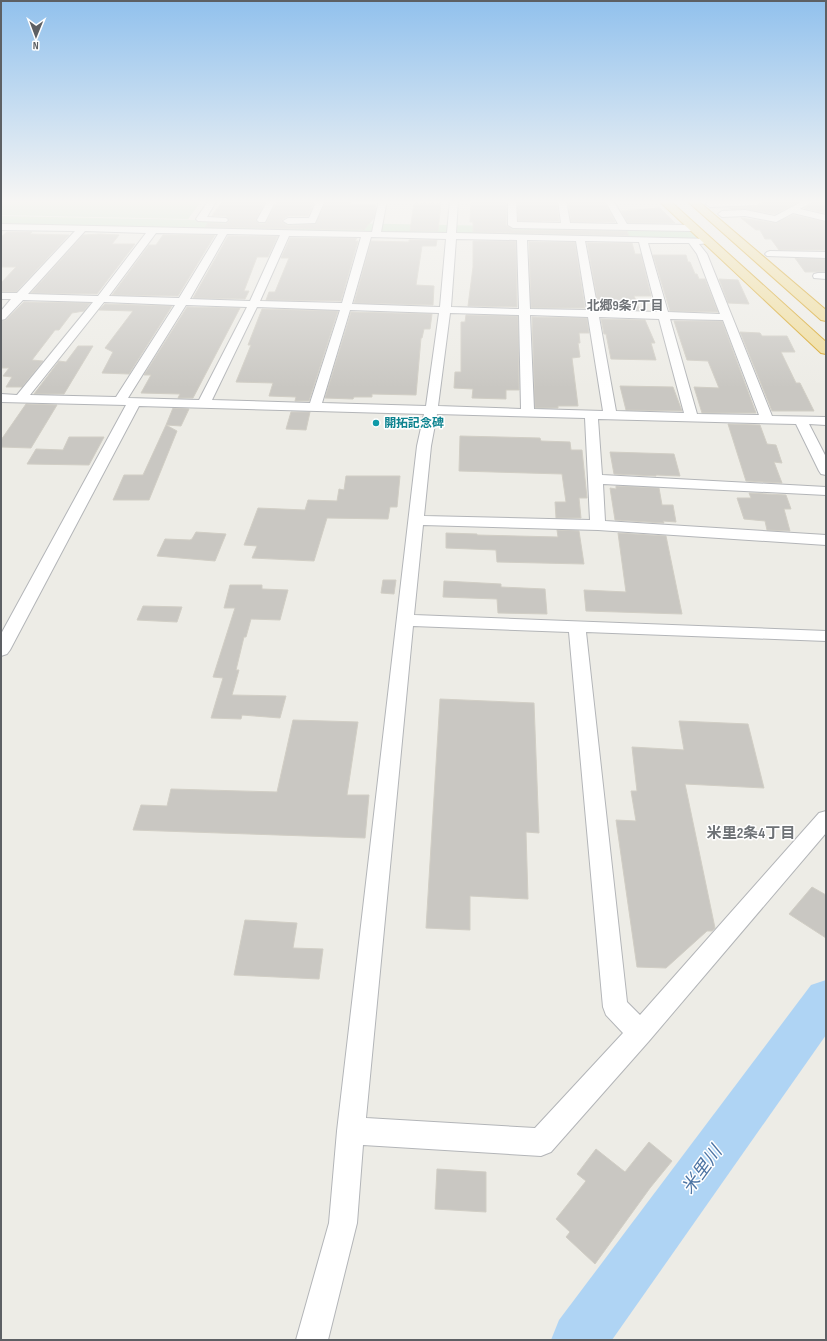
<svg xmlns="http://www.w3.org/2000/svg" width="827" height="1341" font-family="'Sofia Sans Condensed','Noto Sans JP',sans-serif">
  <rect width="100%" height="100%" fill="#edece6"/>
  <g fill="#c5e2c6">
    <polygon points="1,200 202,200 188,219 1,215"/>
    <polygon points="1,216 691,230 699,240 1,226"/>
  </g>
  <g fill="none" stroke-linecap="round" stroke-linejoin="round">
    <polygon fill="#afd4f4" fill-rule="evenodd" points="826,980 826,1035 612,1340 551,1340 559,1320 811,985"/>
  </g>
  <g fill="#c9c7c2" stroke="#d1cec5">
    <polygon points="228,200 266,200 256,220 259,224 265,224 278,200 315,200 308,216 288,216 282,220 282,222 288,226 315,224 326,200 352,200 351,205 376,205 374,218 364,230 205,227 208,223 226,224 229,221 226,216 212,216 222,201"/>
    <polygon points="471,200 507,200 506,225 513,230 627,231 629,236 473,232 473,222 470,222"/>
    <polygon points="517,200 554,200 554,201 557,201 559,221 518,221"/>
    <polygon points="604,200 615,222 571,222 568,202"/>
    <polygon points="762,200 802,200 775,214 745,209 731,209 729,208 757,206 762,203"/>
    <polygon points="816,200 826,200 826,213 804,208"/>
    <polygon points="414,203 441,203 438,231 410,231"/>
    <polygon points="660,208 675,223 628,223 621,211"/>
    <polygon points="793,215 826,222 826,250 779,250 771,239 765,239 760,230 756,230 741,218 776,223"/>
    <polygon points="7,232 32,232 30,234 69,235 16,292 1,292 1,283 16,267 1,267 1,237"/>
    <polygon points="100,234 119,235 112,244 135,244 97,294 31,293 83,235"/>
    <polygon points="163,235 215,235 178,296 112,295 149,245 156,245"/>
    <polygon points="228,236 278,236 268,257 257,257 244,291 249,291 245,299 193,298"/>
    <polygon points="290,238 357,238 355,241 358,241 341,301 266,300 269,292 275,292 289,258 281,258"/>
    <polygon points="409,240 437,240 436,246 422,246 416,285 434,286 433,305 354,303 371,241 409,242"/>
    <polygon points="473,241 516,241 517,307 468,306 473,267"/>
    <polygon points="529,242 575,242 585,308 531,308"/>
    <polygon points="587,243 632,243 635,254 641,254 651,296 634,296 640,310 599,309"/>
    <polygon points="653,255 686,255 688,262 690,262 695,274 697,274 699,279 705,279 718,312 670,311"/>
    <polygon points="795,258 826,259 826,272 805,272"/>
    <polygon points="719,279 738,280 749,304 728,303"/>
    <polygon points="24,302 90,303 84,311 72,313 59,330 55,330 32,360 43,361 22,387 6,387 12,377 3,376 9,368 1,368 1,321 6,320"/>
    <polygon points="105,304 172,306 129,374 102,373 113,352 105,348 133,311 99,310"/>
    <polygon points="187,307 240,308 193,398 178,398 180,394 141,393 151,375 144,375"/>
    <polygon points="262,309 338,311 309,401 295,401 296,397 269,396 273,383 236,382 251,345 248,345"/>
    <polygon points="351,312 432,314 430,329 424,329 422,338 421,338 416,395 372,394 372,397 354,397 353,399 325,398"/>
    <polygon points="466,315 518,316 519,390 506,390 506,399 472,398 473,389 454,388 455,372 461,372 461,322 465,322"/>
    <polygon points="532,317 587,318 589,333 579,333 580,343 578,343 580,357 572,358 578,406 558,406 558,408 535,408"/>
    <polygon points="601,319 645,320 655,343 651,343 656,360 611,359 606,334 604,334"/>
    <polygon points="674,321 722,321 756,413 702,413 694,387 719,388 708,361 687,360"/>
    <polygon points="740,332 760,333 762,336 787,336 795,352 781,352 796,383 800,383 814,411 772,411"/>
    <polygon points="78,346 93,346 64,394 34,394 59,361 66,362"/>
    <polygon points="620,386 673,387 682,411 626,410"/>
    <polygon points="26,404 57,405 31,448 1,447 1,440"/>
    <polygon points="173,408 189,409 181,426 166,425"/>
    <polygon points="291,412 310,412 306,430 286,429"/>
    <polygon points="728,424 760,425 767,444 776,445 782,463 774,462 782,483 746,481"/>
    <polygon points="166,425 177,431 149,500 113,500 124,475 143,475"/>
    <polygon points="460,436 540,438 541,441 570,442 571,450 582,450 587,498 579,498 581,518 556,518 555,502 566,502 562,474 459,471"/>
    <polygon points="69,437 104,437 89,465 27,464 36,449 63,450"/>
    <polygon points="610,452 674,454 680,476 656,475 656,476 614,474"/>
    <polygon points="346,476 400,476 397,507 390,507 388,519 327,518 314,561 252,558 257,546 244,545 258,508 305,510 308,500 337,501 339,489 344,490"/>
    <polygon points="616,486 659,488 662,505 673,505 676,522 663,521 664,523 615,520 610,488 616,489"/>
    <polygon points="749,493 786,495 791,509 784,509 790,531 767,530 765,521 744,519 737,498 751,498"/>
    <polygon points="557,530 579,531 584,564 497,562 496,550 446,548 446,533 477,534 477,535 558,537"/>
    <polygon points="196,532 226,534 215,561 157,556 165,539 190,540 192,539"/>
    <polygon points="618,533 666,536 682,614 586,611 584,590 626,592"/>
    <polygon points="383,580 396,580 394,594 381,593"/>
    <polygon points="444,581 501,584 501,587 545,589 547,614 498,613 497,599 443,597"/>
    <polygon points="230,585 262,585 262,589 288,590 280,620 251,619 246,637 244,637 236,670 239,670 232,695 286,696 280,718 242,715 241,719 211,718 223,678 213,677 235,608 224,608"/>
    <polygon points="143,606 182,607 177,622 137,620"/>
    <polygon points="440,699 534,703 539,833 526,832 528,899 470,896 470,930 426,928"/>
    <polygon points="293,720 358,722 347,795 369,795 365,838 133,830 141,805 167,806 171,789 277,792"/>
    <polygon points="679,721 748,724 764,788 685,784 715,928 712,931 707,931 666,968 637,967 616,820 636,821 631,791 637,791 632,747 684,750"/>
    <polygon points="812,887 826,895 826,938 789,914"/>
    <polygon points="245,920 297,923 293,948 323,949 319,979 234,975"/>
    <polygon points="649,1142 672,1161 650,1188 595,1264 566,1237 570,1232 556,1219 586,1181 577,1174 596,1149 625,1172"/>
    <polygon points="437,1169 486,1172 486,1212 435,1209"/>
  </g>
  <g fill="none" stroke-linecap="round" stroke-linejoin="round">
    <g stroke="#b3b5b8" stroke-width="2">
      <g id="minor">
        <polygon points="209,200 217,200 207,217 226,218 228,220 226,222 198,221 196,219"/>
        <polygon points="268,200 276,200 265,222 259,222 257,220"/>
        <polygon points="317,200 325,200 315,223 288,224 283,221 288,218 309,218"/>
        <path d="M379 200H387L381 232 447 233 450 200H458L456 233 711 239 713 241 711 243 699 244 707 254 772 416 826 417V425L809 424 826 457V475L821 474 819 471 796 424 598 419 602 475 826 487V495L603 484 605 521 826 535V545L598 530 423 525 414 615 826 631V641L586 632 627 1002 640 1015 819 813 826 811V833L649 1041 551 1152 541 1156 363 1145 357 1223 328 1340H296L329 1223 337 1131 417 446 424 414 139 406 10 650 7 654 1 656V634L126 405 1 402V394L17 395 93 302 23 300 5 319 1 320V311L11 299H1V293H17L75 231 1 230V224L372 232ZM85 231 146 233 98 296 28 294ZM156 233 218 234 179 298 109 296ZM227 234 280 235 250 301 190 299ZM289 236 361 237 342 303 260 301ZM371 237 446 239 440 307 352 304ZM456 239 517 240 519 309 451 307ZM527 240 576 241 587 310 530 309ZM585 241 639 242 657 312 598 310ZM648 243H689L697 254 720 314 668 312ZM104 302 175 305 116 397 30 395ZM186 305 247 307 199 400 128 398ZM257 307 340 310 310 403 212 400ZM350 310 439 313 426 406 322 403ZM450 313 519 315 521 409 438 406ZM530 315 588 317 603 411 534 409ZM599 317 659 319 684 413 616 411ZM670 319 723 320 759 415 697 414ZM437 414 585 418 590 520 424 516 431 446ZM413 626 569 632 603 1007 606 1015 623 1033 535 1128 366 1118Z"/>
        <polygon points="508,200 516,200 517,222 561,223 558,200 566,200 570,223 618,224 605,200 613,200 627,224 692,225 697,228 692,231 513,228 508,225"/>
        <polygon points="747,200 760,200 761,202 757,205 710,207 706,204 710,201"/>
        <polygon points="805,200 815,200 800,209 826,215 826,221 793,213 776,222 745,216 722,217 718,214 722,211 745,210 775,216"/>
        <polygon points="770,251 826,252 826,258 767,256 765,254 767,252"/>
        <polygon points="818,273 826,273 826,279 814,278 813,276 814,274"/>
      </g>
    </g>
    <g stroke="#d5a21e" stroke-width="2">
      <g id="highway">
        <polygon points="658,200 669,200 826,342 826,354 821,353"/>
        <polygon points="686,200 697,200 826,310 826,321 821,320"/>
      </g>
    </g>
    <use href="#minor" fill="#fff" fill-rule="evenodd"/>
    <use href="#highway" fill="#efdc9b" fill-rule="evenodd"/>
  </g>
  <linearGradient id="sky" x2="0" y2="1"><stop stop-color="#91c1ed"/><stop offset="0.52" stop-color="#f7f6f4"/><stop offset="1" stop-color="#f7f6f4" stop-opacity="0"/></linearGradient>
  <rect width="827" height="388" fill="url(#sky)"/>
  <circle fill="#0f9aa8" stroke="#fff" stroke-width="1.5" cx="376" cy="423" r="4"/>
  <g text-anchor="middle" dominant-baseline="central" stroke-width="3" stroke-linejoin="round" paint-order="stroke">
    <g font-size="12" font-weight="bold" fill="#0d838f" stroke="#fff" text-anchor="start">
      <text x="384" y="423">開拓記念碑</text>
    </g>
    <g font-size="13" font-weight="bold" fill="#6e7276" stroke="#fff">
      <text x="625" y="306">北郷9条7丁目</text>
    </g>
    <g font-size="15" font-weight="bold" fill="#6e7276" stroke="#fff">
      <text x="751" y="833">米里2条4丁目</text>
    </g>
    <g font-size="18" font-style="italic" fill="#4e75a4" stroke="#fff">
      <text transform="translate(702 1170) rotate(-54)">米里川</text>
    </g>
  </g>
  <rect width="827" height="1341" fill="none" stroke="#5d6064" stroke-width="4"/>
  <g transform="translate(36 36) rotate(181)" stroke="#ffffff" stroke-width="3" paint-order="stroke">
  <path d="M0-3L7 15L0 10L-7 15Z" fill="#5d6064"/>
  <text y="-6" font-size="11" font-weight="bold" text-anchor="middle" fill="#5d6064">N</text>
  </g>
</svg>
